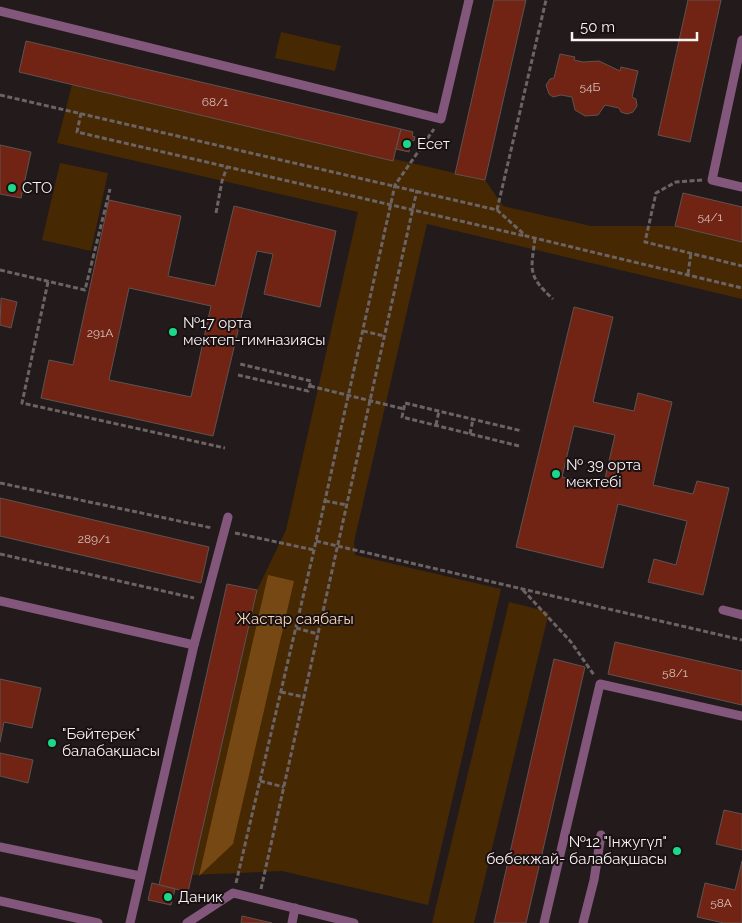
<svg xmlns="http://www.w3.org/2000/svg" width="742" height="923" font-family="Raleway,sans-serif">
  <rect width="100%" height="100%" fill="#231a1c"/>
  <g fill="#462803">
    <polygon points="281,32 341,46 335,71 275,58"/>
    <polygon points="72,85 485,180 503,206 591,226 675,226 742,242 742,299 427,224 354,542 355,555 501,589 428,905 282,871 192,875 257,590 286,530 358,212 57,143"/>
    <polygon points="60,163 108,173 91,251 42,240"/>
    <polygon points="509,602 549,612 474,923 432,923"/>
  </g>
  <polygon fill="#764813" points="268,575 294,581 233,844 199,876"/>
  <g fill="#712413" stroke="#5e5351" fill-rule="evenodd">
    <polygon points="494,0 526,0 485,180 455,174"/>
    <polygon points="688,0 721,0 690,142 658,135"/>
    <polygon points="26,41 401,129 393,161 19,72"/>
    <polygon points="560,54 575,57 574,60 583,62 599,61 620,71 621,67 638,71 632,97 636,99 637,106 633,112 627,114 621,112 619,108 605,105 598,115 585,116 575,110 572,97 561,95 553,97 549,94 546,85 550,79 554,78"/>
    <polygon points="401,129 413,132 412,136 415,137 414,141 411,140 409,152 396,149"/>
    <polygon points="0,145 31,152 21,198 0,194"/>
    <polygon points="683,193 742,207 742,242 675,226"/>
    <path d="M109 200 181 216 168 276 215 286 234 206 336 231 320 307 264 294 273 254 257 251 213 436 41 398 49 360 73 365ZM129 288 211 306 191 397 109 380Z"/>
    <polygon points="1,298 17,302 11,328 0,325"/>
    <path d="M574 307 613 317 593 402 634 411 638 393 672 402 653 485 693 494 697 481 729 488 703 595 648 582 654 559 676 565 687 521 618 504 603 568 516 547ZM574 426 615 435 603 487 562 477Z"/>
    <polygon points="0,498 209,547 201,583 0,536"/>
    <polygon points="227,584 257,590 188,892 159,885"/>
    <polygon points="615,642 742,671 742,705 608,674"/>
    <polygon points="554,659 585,667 547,832 526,923 494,923"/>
    <polygon points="0,679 41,688 32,728 4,722 0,742"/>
    <polygon points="0,753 33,760 28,783 0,776"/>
    <polygon points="724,810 742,814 742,850 716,844"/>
    <polygon points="742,861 742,923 724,923 697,917 705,883 735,890"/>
    <polygon points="152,883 175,889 171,905 148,900"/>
    <polygon points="242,916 259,920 272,923 241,923"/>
  </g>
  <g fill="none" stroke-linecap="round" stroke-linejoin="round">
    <g stroke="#6b6364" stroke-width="3" stroke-dasharray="5 2.5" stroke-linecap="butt">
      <polyline points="0,95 497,210 526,236 742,288"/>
      <polyline points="81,113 77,132 525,236"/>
      <polyline points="702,180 676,182 656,193 645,242 742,266"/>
      <polyline points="497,210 546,0"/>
      <polyline points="216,213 222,181 227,167"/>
      <path d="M535 238C531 271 527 275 553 299"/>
      <polyline points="0,270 85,290 110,189"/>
      <polyline points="688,274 691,253"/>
      <polyline points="48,282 22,403 225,448"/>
      <polyline points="363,331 384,336"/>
      <polyline points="238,375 308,391 311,381 240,364"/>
      <polyline points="310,386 404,409"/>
      <polyline points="436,425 439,411"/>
      <polyline points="470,434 473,419"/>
      <polyline points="519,446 402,417 405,403 522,431"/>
      <polyline points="0,483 212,528"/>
      <polyline points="325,501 347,505"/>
      <polyline points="235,533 314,550"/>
      <polyline points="316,541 742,640"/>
      <polyline points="0,554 194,598"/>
      <polyline points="523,590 571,642 594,675"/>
      <polyline points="296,628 318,634"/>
      <polyline points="281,692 304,697"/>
      <polyline points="260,781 284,787"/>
      <polyline points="236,883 314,550 395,185 434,129"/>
      <polyline points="261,889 417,190"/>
    </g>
    <g stroke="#83577c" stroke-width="9">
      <polyline points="0,11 441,119 469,0"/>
      <polyline points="742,40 712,180 742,187"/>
      <polyline points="0,601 194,645"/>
      <polyline points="723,610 742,615"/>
      <polyline points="0,847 140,876"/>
      <polyline points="0,901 98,923"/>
      <polyline points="130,923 194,645 228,517"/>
      <polyline points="187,923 233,893 354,923"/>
      <polyline points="292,923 295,908"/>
      <polyline points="544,923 600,684 742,716"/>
      <polyline points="583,923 594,880 601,835"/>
    </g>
  </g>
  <g fill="#1bd988" stroke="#191113" stroke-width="2">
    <circle cx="407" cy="144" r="5"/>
    <circle cx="12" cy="188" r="5"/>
    <circle cx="173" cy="332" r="5"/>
    <circle cx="556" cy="474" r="5"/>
    <circle cx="52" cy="743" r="5"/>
    <circle cx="677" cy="851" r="5"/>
    <circle cx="168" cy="897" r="5"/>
  </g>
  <g text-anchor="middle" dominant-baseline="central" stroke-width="4" stroke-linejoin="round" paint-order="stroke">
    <g font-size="12" fill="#d8bfbc">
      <text x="590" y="87">54Б</text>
      <text x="215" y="102">68/1</text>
      <text x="710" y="217">54/1</text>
      <text x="100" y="333">291А</text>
      <text x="94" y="539">289/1</text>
      <text x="675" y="673">58/1</text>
      <text x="721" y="903">58А</text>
    </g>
    <g font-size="15" fill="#faf3f4" stroke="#191113" text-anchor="start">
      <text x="417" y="144">Есет</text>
      <text x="22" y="188">СТО</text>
      <text x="183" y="323">№17 орта<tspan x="183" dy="17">мектеп-гимназиясы</tspan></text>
      <text x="566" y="465">№ 39 орта<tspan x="566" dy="17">мектебі</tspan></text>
      <text x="62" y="734">"Бәйтерек"<tspan x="62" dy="17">балабақшасы</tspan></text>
      <text x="667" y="842" text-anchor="end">№12 "Інжугүл"<tspan x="667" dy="17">бөбекжай- балабақшасы</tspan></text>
      <text x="178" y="897">Даник</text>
    </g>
    <g font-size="15" fill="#f9d7b7" stroke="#191113">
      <text x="295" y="619">Жастар саябағы</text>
    </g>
  </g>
  <path d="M572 32v8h125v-8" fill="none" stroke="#faf3f4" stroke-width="2.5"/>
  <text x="580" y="32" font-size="15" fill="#faf3f4" stroke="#191113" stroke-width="4" paint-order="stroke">50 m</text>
</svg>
